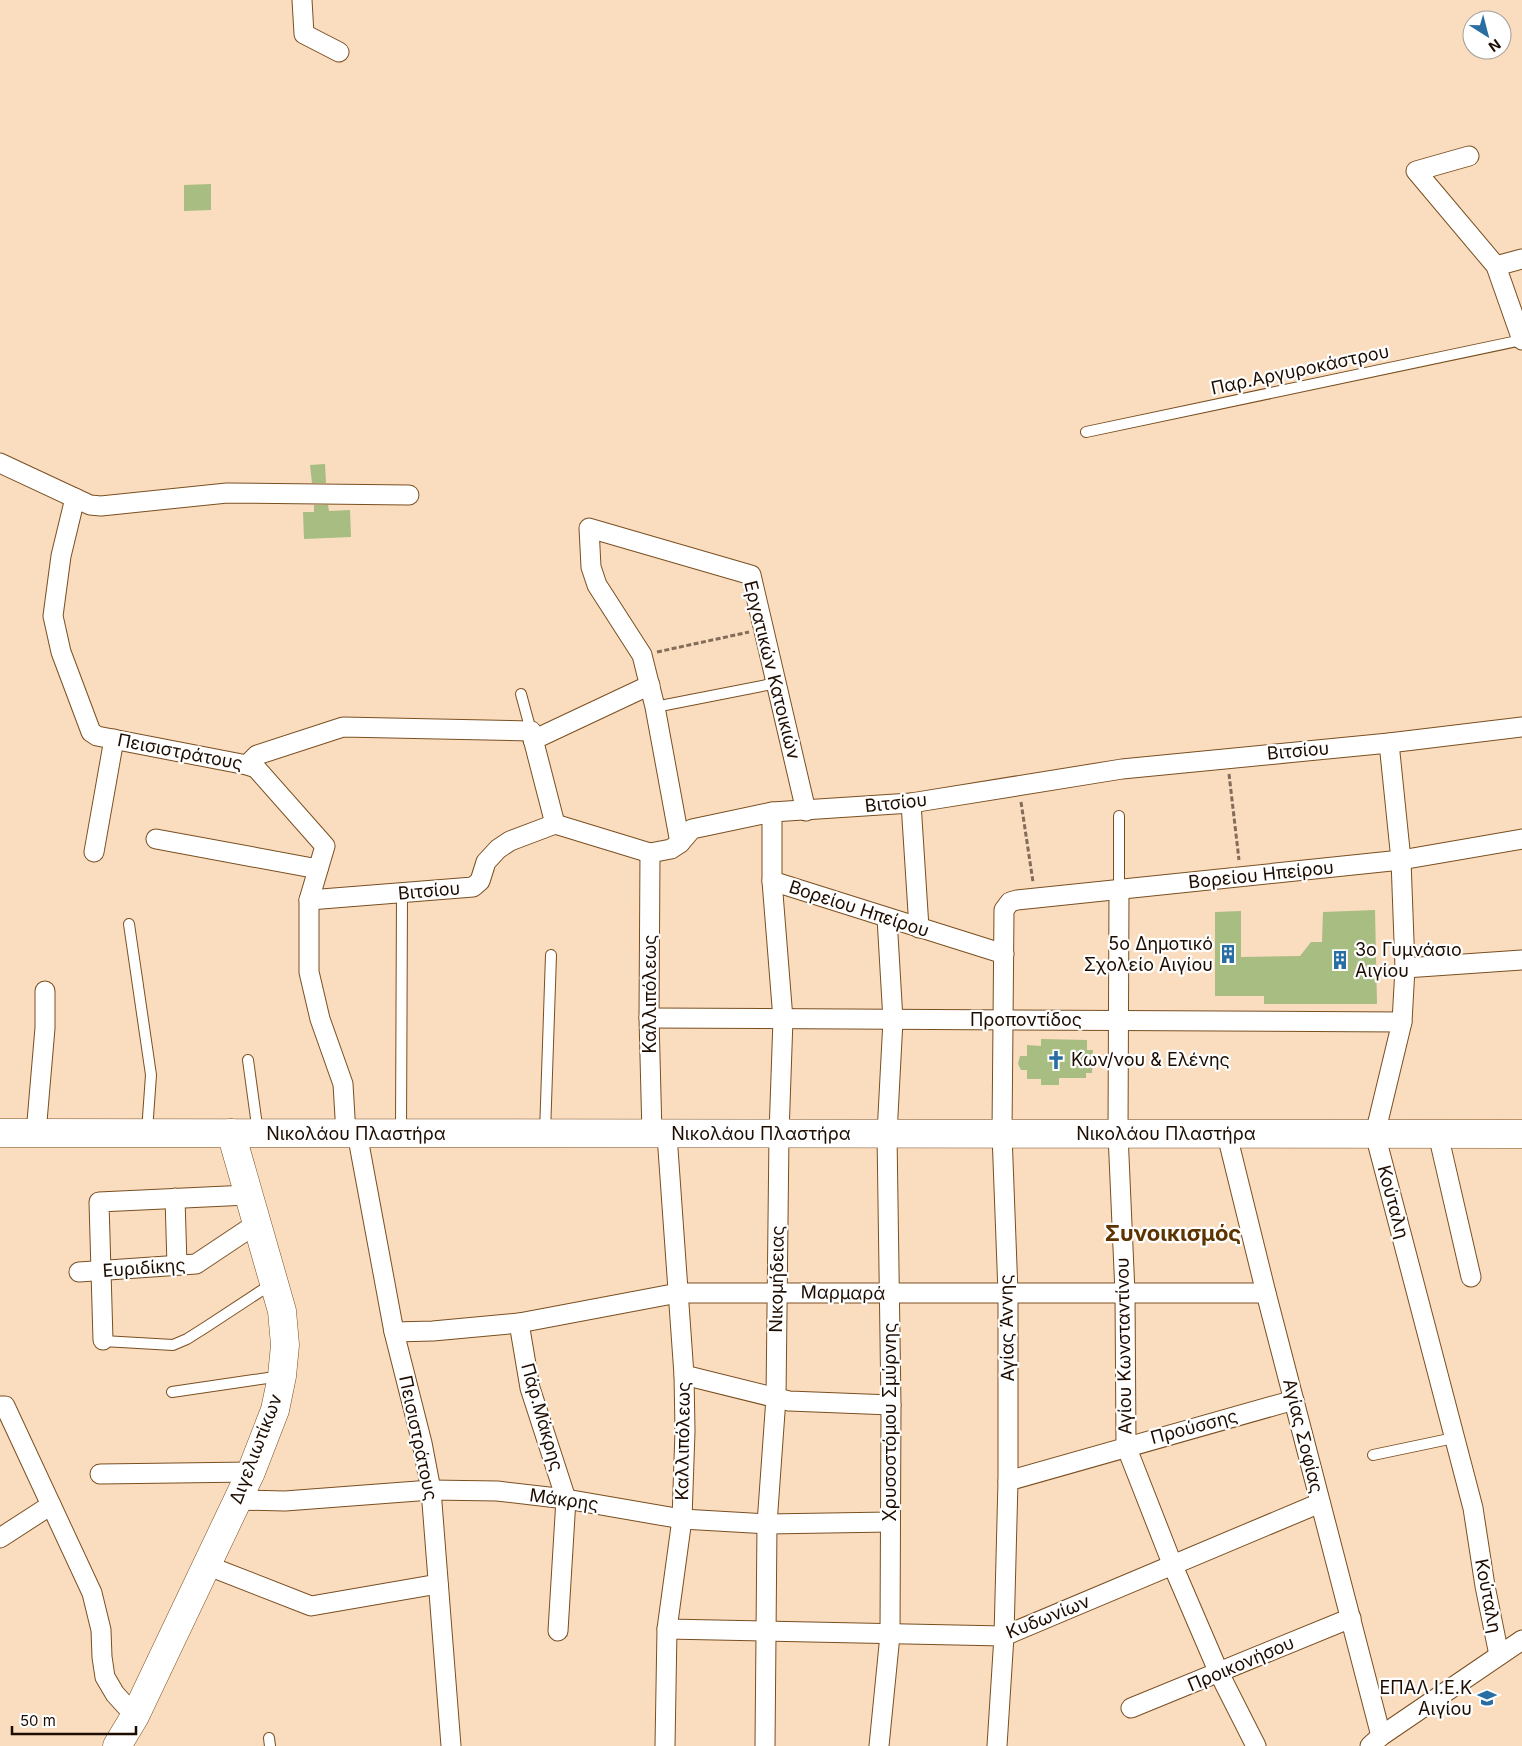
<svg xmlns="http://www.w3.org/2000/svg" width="1522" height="1746" viewBox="0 0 1522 1746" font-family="Inter,sans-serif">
<rect width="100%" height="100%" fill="#fadcbf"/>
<g fill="#a7bd81">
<polygon points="211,184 211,210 184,211 184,185"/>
<polygon points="325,464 326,483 312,483 310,465"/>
<polygon points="314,505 328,505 329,511 350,510 351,537 304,539 303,512 314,512"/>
<polygon points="1375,910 1377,1004 1264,1004 1264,996 1215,996 1215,912 1241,911 1241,957 1300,956 1311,942 1322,942 1323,912"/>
<polygon points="1041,1039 1087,1040 1087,1050 1093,1050 1092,1073 1086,1073 1086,1078 1059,1078 1059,1085 1041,1085 1041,1079 1027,1079 1027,1070 1021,1070 1018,1064 1020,1056 1027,1056 1027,1045 1041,1046"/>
</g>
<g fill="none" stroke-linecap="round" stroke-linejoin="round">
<g stroke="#7a4f20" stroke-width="12">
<g id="lane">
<polyline points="1086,432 1522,340"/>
<polyline points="521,694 531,731"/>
<polyline points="655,707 777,683"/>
<polyline points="1119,816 1119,890"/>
<polyline points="129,924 151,1075 147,1131"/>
<polyline points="248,1060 258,1133"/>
<polyline points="401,1133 402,894"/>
<polyline points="545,1133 551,955"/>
<polyline points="103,1340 103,1341 173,1345 187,1339 206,1327 273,1283"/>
<polyline points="172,1392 281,1376"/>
<polyline points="1373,1455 1454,1438"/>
<polyline points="269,1738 270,1746"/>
</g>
</g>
<g stroke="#7a4f20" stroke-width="21">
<g id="street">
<polyline points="302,0 304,34 339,52"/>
<polyline points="1469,156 1416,171 1496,266 1522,340"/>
<polyline points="1496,266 1522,259"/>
<polyline points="0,463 90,505 101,506 227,493 409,495"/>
<polyline points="75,498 61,556 53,616 61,652 91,732 97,736 247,765 256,768 325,846 309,900 309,972 320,1019 343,1084 346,1134"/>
<polyline points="533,740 650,685"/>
<polyline points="1389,743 1401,860 1405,968 1402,1022 1375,1134 1473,1508 1485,1586 1499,1655"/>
<polyline points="247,765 257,755 343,727 531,731 555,824"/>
<polyline points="911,803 919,928"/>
<polyline points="156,839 318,869"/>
<polyline points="680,843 655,707 642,655 597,585 591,567 589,528 751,575 806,811"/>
<polyline points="94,852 114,739"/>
<polyline points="650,853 649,1018 652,1134"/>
<polyline points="772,881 1004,954"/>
<polyline points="1119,890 1118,1134 1125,1293 1126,1446 1173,1566 1219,1673 1256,1746"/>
<polyline points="309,900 473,887 480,881 486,862 498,849 510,841 555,824 650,853 671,849 680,843 692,829 772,812 911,803 1122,769 1389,743 1522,727"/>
<polyline points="1405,968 1522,960"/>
<polyline points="649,1018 1402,1022"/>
<polyline points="36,1133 45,1028 45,991"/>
<polyline points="357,1133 394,1332 422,1443 431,1490 451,1746"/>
<polyline points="1438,1134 1471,1277"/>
<polyline points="1227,1135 1266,1293 1381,1736"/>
<polyline points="175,1198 177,1265"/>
<polyline points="79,1272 196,1264 256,1224"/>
<polyline points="519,1323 530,1388 566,1499 558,1631"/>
<polyline points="394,1332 433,1331 519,1323 678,1293 1266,1293"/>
<polyline points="103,1340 99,1202 248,1195"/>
<polyline points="684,1375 789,1401 891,1405"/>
<polyline points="0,1406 5,1406 92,1593 101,1630 102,1657 105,1677 115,1694 135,1716"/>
<polyline points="100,1474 251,1472"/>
<polyline points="1008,1481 1294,1400"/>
<polyline points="237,1500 285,1501 431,1490 497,1491 566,1499 682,1519 767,1524 890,1522"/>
<polyline points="0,1538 51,1505"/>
<polyline points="206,1565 311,1606 438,1584"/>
<polyline points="667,1629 1004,1636 1320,1503"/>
<polyline points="1131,1708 1351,1618"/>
<polyline points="665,1746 667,1629 682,1519 685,1431 684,1375 667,1135"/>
<polyline points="765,1746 767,1524 776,1398 779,1134 783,1019 772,881 772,812"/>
<polyline points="879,1746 890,1635 891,1405 887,1134 893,1020 887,918"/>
<polyline points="997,1746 1004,1636 1008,1481 1008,1293 1002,1134 1004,910 1010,902 1017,900 1401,860 1522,839"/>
<polyline points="1370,1746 1381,1736 1522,1640"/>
</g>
</g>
<g stroke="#7a4f20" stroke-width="29">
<g id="secondary">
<polyline points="0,1133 1522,1134"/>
<polyline points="117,1746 135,1716 251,1472 275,1410 282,1376 285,1345 282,1311 231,1133"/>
</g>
</g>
<g stroke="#836c58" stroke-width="3" stroke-dasharray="5 2.5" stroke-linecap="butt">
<polyline points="657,652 749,632"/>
<polyline points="1229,774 1239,860"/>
<polyline points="1021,802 1033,882"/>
</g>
<use href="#lane" stroke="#fff" stroke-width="10"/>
<use href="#street" stroke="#fff" stroke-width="19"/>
<use href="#secondary" stroke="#fff" stroke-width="28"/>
</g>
<defs>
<g id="building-bare" transform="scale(1.5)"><path d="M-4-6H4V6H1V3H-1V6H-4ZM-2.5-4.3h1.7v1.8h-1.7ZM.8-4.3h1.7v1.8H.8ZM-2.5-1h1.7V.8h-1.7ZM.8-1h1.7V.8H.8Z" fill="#286ea3" stroke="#fff" stroke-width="2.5" paint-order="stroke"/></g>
<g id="church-bare" transform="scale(1.5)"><path d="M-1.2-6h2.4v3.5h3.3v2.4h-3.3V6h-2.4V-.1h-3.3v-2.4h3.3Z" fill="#286ea3" stroke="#fff" stroke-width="2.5" paint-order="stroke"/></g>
<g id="school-bare" transform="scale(1.5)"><path d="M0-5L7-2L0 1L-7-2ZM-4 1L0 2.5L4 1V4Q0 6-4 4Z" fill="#286ea3" stroke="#fff" stroke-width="2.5" paint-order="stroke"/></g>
</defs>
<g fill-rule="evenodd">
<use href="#building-bare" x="1228" y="954"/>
<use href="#building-bare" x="1340" y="960"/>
<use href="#church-bare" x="1056" y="1060"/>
<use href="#school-bare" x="1487" y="1698"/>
</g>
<g text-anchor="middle" stroke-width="4.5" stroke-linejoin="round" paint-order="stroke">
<g font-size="18" fill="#1d0c00" stroke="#fff">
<text transform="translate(1300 370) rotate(-12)" y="6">Παρ.Αργυροκάστρου</text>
<text transform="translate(772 670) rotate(76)" y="6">Εργατικών Κατοικιών</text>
<text transform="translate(1298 751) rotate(-5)" y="6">Βιτσίου</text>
<text transform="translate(180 752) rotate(11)" y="6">Πεισιστράτους</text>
<text transform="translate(896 803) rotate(-6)" y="6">Βιτσίου</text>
<text transform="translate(1261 875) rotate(-6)" y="6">Βορείου Ηπείρου</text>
<text transform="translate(429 891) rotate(-5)" y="6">Βιτσίου</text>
<text transform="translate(859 909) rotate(18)" y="6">Βορείου Ηπείρου</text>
<text transform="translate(650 994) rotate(-90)" y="6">Καλλιπόλεως</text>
<text x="1026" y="1026">Προποντίδος</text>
<text x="356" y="1140">Νικολάου Πλαστήρα</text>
<text x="761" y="1140">Νικολάου Πλαστήρα</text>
<text x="1166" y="1140">Νικολάου Πλαστήρα</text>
<text transform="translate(1393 1202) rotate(75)" y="6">Κούταλη</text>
<text transform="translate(144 1268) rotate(-4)" y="6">Ευριδίκης</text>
<text transform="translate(777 1279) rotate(-89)" y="6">Νικομήδειας</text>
<text transform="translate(843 1293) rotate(1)" y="6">Μαρμαρά</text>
<text transform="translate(1007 1328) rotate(-91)" y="6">Αγίας Άννης</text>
<text transform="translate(1124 1346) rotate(-91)" y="6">Αγίου Κωνσταντίνου</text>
<text transform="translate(542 1417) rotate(74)" y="6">Πάρ.Μάκρης</text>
<text transform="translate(890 1422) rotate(-90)" y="6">Χρυσοστόμου Σμύρνης</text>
<text transform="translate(1194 1427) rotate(-15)" y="6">Προύσσης</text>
<text transform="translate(1303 1436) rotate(76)" y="6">Αγίας Σοφίας</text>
<text transform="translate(418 1438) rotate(78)" y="6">Πεισιστράτους</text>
<text transform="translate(683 1441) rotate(-89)" y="6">Καλλιπόλεως</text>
<text transform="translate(256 1449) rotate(-69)" y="6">Διγελιωτίκων</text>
<text transform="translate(564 1500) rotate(8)" y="6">Μάκρης</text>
<text transform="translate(1488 1596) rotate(79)" y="6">Κούταλη</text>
<text transform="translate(1048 1617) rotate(-22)" y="6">Κυδωνίων</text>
<text transform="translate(1241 1664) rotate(-23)" y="6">Προικονήσου</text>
</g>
<g font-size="18" fill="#1d0c00" stroke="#fff" text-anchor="end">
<text x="1213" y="950">5ο Δημοτικό<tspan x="1213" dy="21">Σχολείο Αιγίου</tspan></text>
<text x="1355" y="956" text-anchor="start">3ο Γυμνάσιο<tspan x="1355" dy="21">Αιγίου</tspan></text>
<text x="1071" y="1066" text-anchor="start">Κων/νου &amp; Ελένης</text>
<text x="1472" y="1694">ΕΠΑΛ Ι.Ε.Κ<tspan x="1472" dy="21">Αιγίου</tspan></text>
</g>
<g font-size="22" font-weight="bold" fill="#5d3400" stroke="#fff">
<text x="1173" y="1241">Συνοικισμός</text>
</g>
</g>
<g transform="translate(1487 35) rotate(144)"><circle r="24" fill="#ffffff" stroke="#a59e99"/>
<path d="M0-4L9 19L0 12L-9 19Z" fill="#286ea3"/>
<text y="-8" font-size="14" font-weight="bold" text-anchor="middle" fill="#1d0c00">N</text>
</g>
<path d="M12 1726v8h124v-8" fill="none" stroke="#1d0c00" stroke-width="2.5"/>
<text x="20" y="1726" font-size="15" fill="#1d0c00" stroke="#ffffff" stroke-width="4" paint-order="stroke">50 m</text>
</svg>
